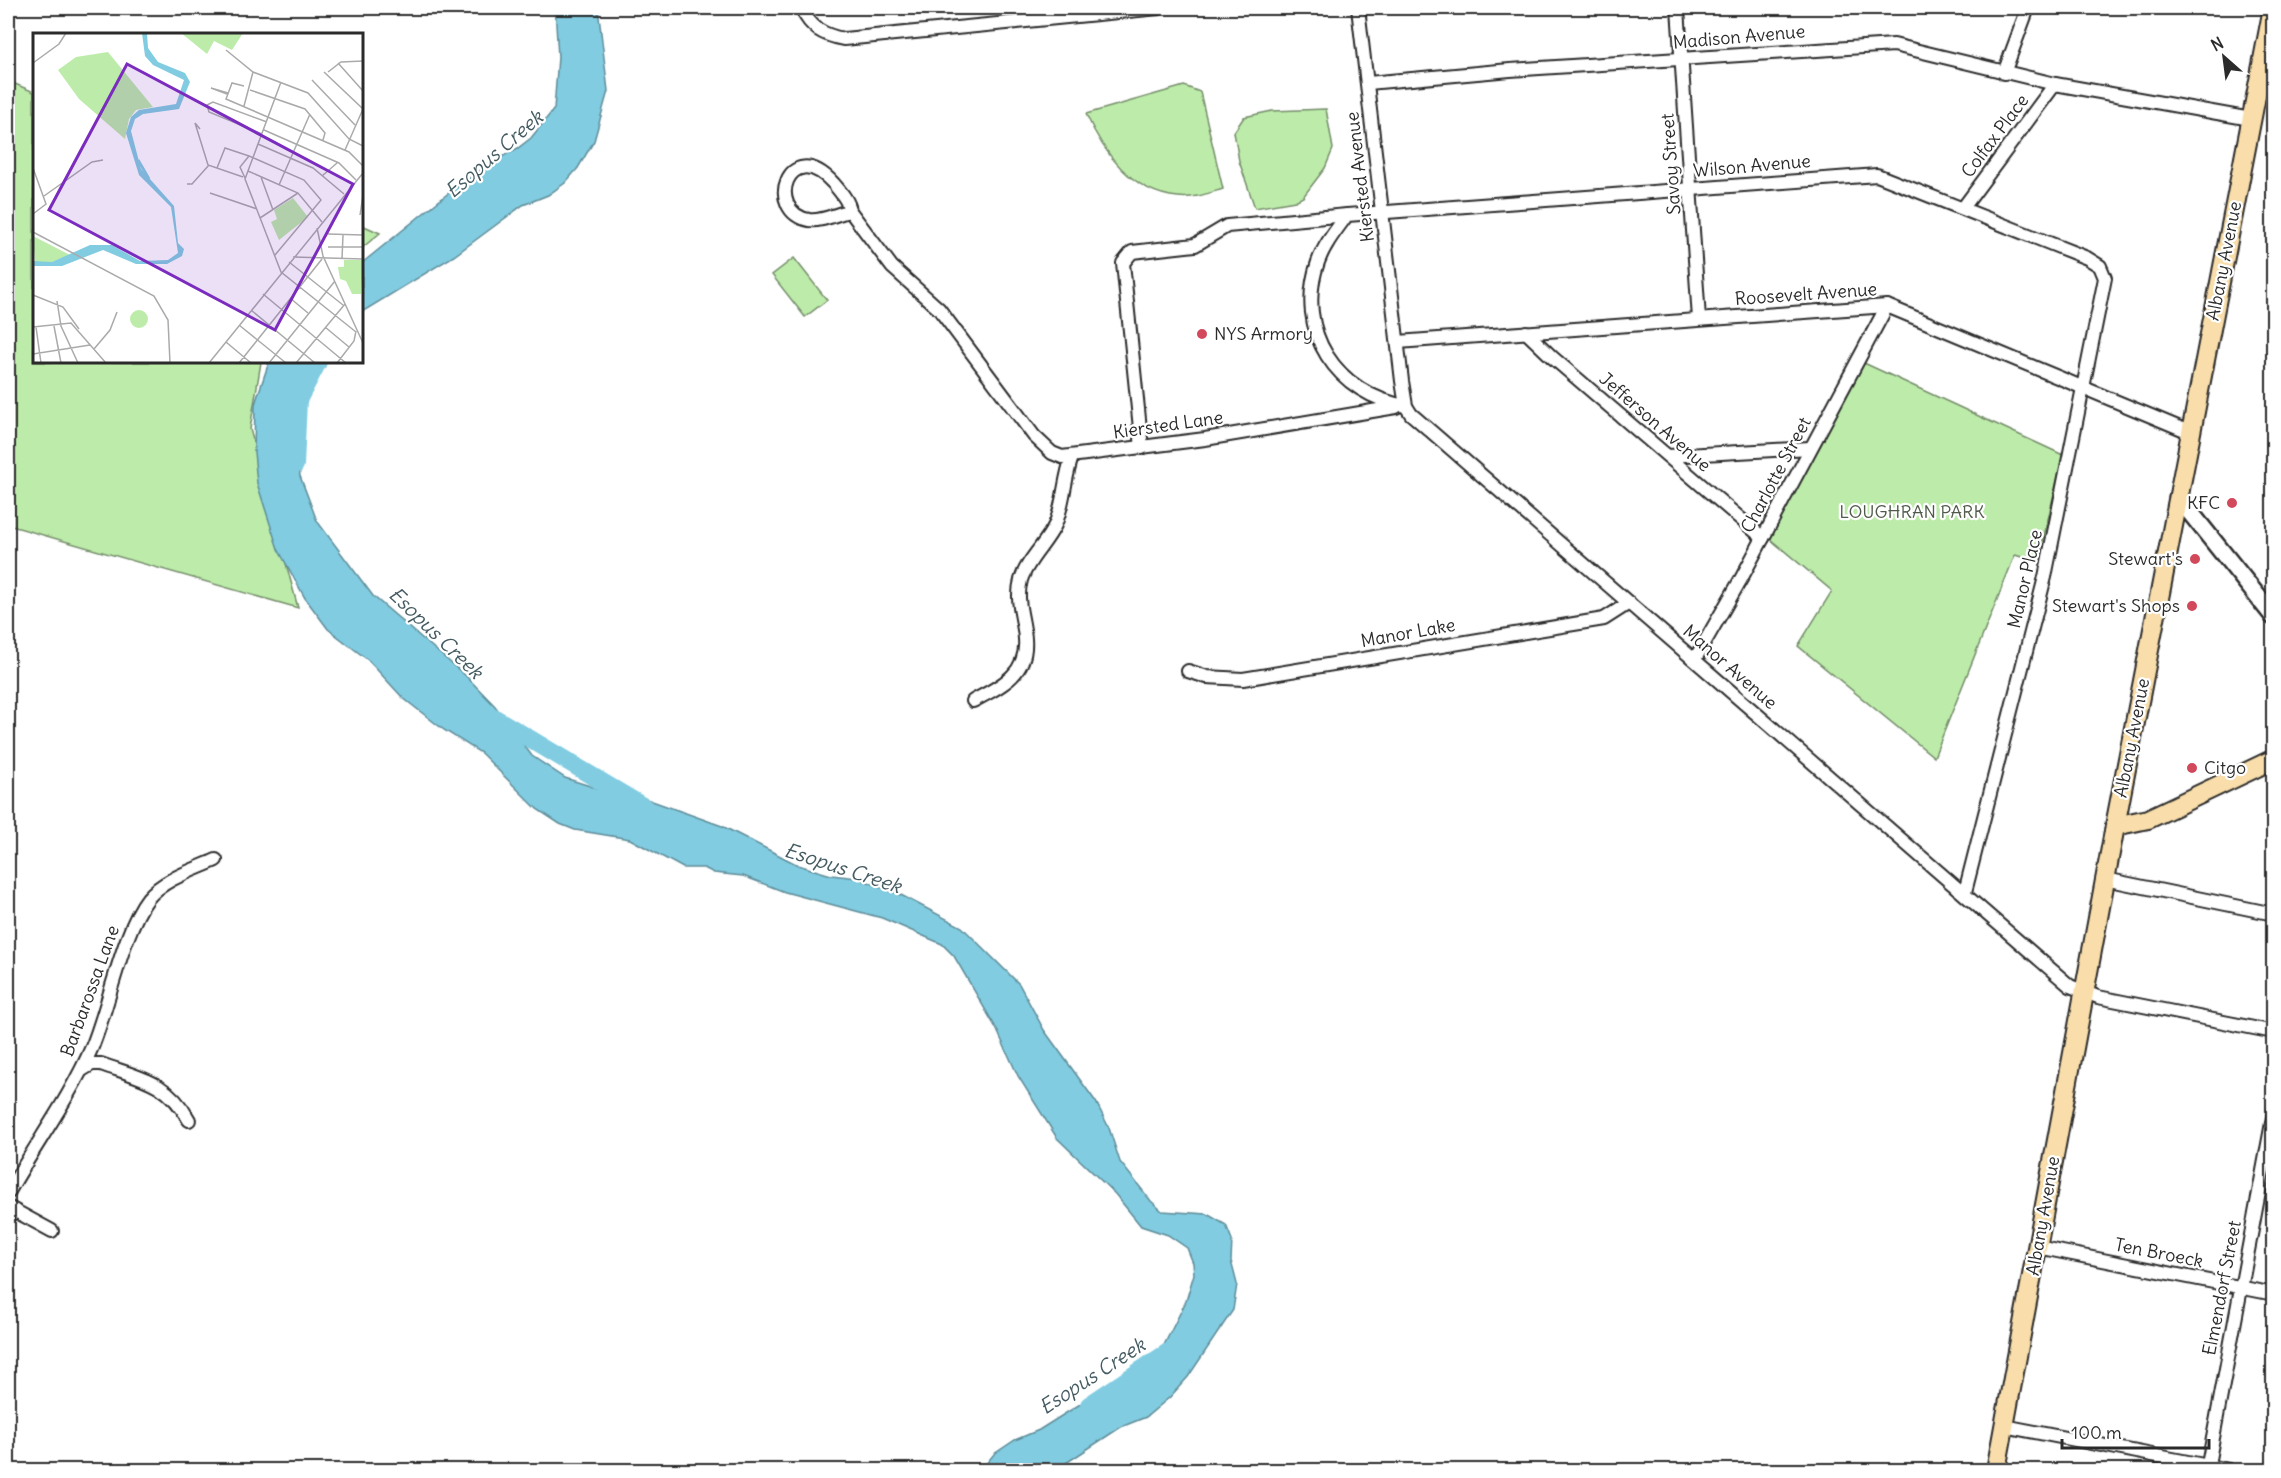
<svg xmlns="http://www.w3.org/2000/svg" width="2281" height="1478" viewBox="0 0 2281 1478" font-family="Delius,sans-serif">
<rect width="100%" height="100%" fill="#fff"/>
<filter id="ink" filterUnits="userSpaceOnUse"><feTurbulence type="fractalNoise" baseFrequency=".0167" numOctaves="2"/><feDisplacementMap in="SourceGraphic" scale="12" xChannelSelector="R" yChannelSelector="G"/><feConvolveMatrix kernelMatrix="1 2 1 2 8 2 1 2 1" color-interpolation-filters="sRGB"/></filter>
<g filter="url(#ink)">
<g fill="#bdecaa" stroke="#748c6a" stroke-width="1.5">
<polygon points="8,81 34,92 34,362 261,362 250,429 298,608 8,525"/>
<path d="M1184,86l16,6 23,97c-14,4 -29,10 -45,8 -46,-4 -75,-45 -92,-83z"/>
<polygon points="1326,109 1333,149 1325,168 1303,197 1295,201 1255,208 1239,161 1234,132 1244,117 1272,111"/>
<polygon points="362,225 380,233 362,248"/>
<polygon points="794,258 827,300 805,317 772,275"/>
<polygon points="1864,363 2063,455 2038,562 2015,555 1934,757 1798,646 1832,591 1770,539"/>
</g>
<g fill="#81cce1" stroke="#5f8c98" stroke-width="1.5">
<polygon points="555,8 598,8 608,91 594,141 578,168 565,183 548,195 523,205 454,256 362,312 362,263 446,195 492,162 518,148 531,138 554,109 558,57"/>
<polygon points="269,362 321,362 297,401 295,426 300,476 317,521 373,596 466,676 495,706 532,756 565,778 615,794 641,797 722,826 798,865 831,875 858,878 899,894 962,927 1019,984 1044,1030 1096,1102 1109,1128 1120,1162 1151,1201 1162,1211 1207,1214 1226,1225 1232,1240 1231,1261 1237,1284 1233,1310 1188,1377 1170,1397 1146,1417 1121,1427 1063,1465 1042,1470 981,1470 994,1454 1015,1440 1039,1430 1093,1396 1121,1388 1144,1372 1160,1353 1186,1301 1194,1274 1193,1263 1187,1248 1168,1235 1141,1226 1115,1194 1057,1138 1018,1076 996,1028 954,956 942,944 882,918 785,892 743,876 714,873 704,868 683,868 630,839 575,830 560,824 537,809 481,753 444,730 403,698 368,660 328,629 305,598 278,549 257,483 254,452 255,404"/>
</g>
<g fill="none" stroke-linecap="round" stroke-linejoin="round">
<g stroke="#81cce1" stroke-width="18">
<polyline points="295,465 298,400 318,362"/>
<polyline points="490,715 644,807"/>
<polyline points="1089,1405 1168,1352"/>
</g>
<g stroke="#2b2b2b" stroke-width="16">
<g id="street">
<path d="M801,8c10,20 21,27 43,31l315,-31"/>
<polyline points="1358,8 1402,381 1406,406 1411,414 2070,986 2098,997 2274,1032"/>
<polyline points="1678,8 1699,319"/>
<polyline points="2004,73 2028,8"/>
<polyline points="1368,83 1510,70 1894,45 2055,84 2251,119"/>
<polyline points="1963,208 2055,84"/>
<path d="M850,211c-1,-10 -10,-20 -17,-28 -45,-48 -69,29 -24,37 13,2 28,-7 41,-9l42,56 47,42 95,127 18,17 10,4 143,-18 191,-32"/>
<polyline points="1526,332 1552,357 1763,538"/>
<polyline points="1398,342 1887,306 2192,433"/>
<path d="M1406,406c-69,-11 -112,-75 -88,-144 6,-17 18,-32 29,-47l530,-40 210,83 13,8 5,12 -60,299 -80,315"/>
<polyline points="1142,448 1123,263 1132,252 1195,245 1227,226 1347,215"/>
<polyline points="1668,456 1810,448"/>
<polyline points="1695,659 1741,579 1887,306"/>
<polyline points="1188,671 1207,677 1243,679 1604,619 1629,603"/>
<path d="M973,701c26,-14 55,-26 52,-62 -1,-20 -10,-38 -4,-59 6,-20 25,-36 34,-55 9,-21 9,-46 17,-68"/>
<polyline points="2105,879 2274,914"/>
<path d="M82,1070l10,-6h9c39,14 67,17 88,56"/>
<path d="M8,1193c27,-48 62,-95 84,-146 17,-41 31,-117 56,-149 16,-19 46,-28 68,-38"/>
<polyline points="8,1207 52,1231"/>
<polyline points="2037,1247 2274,1294"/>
<polyline points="2004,1426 2229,1470"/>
<polyline points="2207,1470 2274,1112"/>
</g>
</g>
<g stroke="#2b2b2b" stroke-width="21">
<polyline id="secondary" points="2178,497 2274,617"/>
</g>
<g stroke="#2b2b2b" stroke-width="22">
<g id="primary">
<polyline points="2115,826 2148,819 2274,759"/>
<polyline points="1996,1470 2115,826 2273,8"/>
</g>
</g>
<use href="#street" stroke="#fff" stroke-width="12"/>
<use href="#secondary" stroke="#fff" stroke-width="16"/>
<use href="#primary" stroke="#f9deab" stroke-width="18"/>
</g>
</g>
<g fill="#d1495b" stroke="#fff" stroke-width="2">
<circle cx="1202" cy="334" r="6"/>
<circle cx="2232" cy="503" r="6"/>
<circle cx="2195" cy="559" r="6"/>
<circle cx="2192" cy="606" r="6"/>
<circle cx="2192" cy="768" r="6"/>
</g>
<g text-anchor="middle" stroke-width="4.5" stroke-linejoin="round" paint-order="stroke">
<g font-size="18" fill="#2b2b2b" stroke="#fff">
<text transform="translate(1739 37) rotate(-5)" y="6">Madison Avenue</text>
<text transform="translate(1995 136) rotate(-53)" y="6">Colfax Place</text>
<text transform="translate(1671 164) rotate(-94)" y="6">Savoy Street</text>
<text transform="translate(1752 166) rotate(-5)" y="6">Wilson Avenue</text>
<text transform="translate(1360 177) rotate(-97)" y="6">Kiersted Avenue</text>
<text transform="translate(2224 261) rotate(-79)" y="6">Albany Avenue</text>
<text transform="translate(1806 294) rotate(-4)" y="6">Roosevelt Avenue</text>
<text transform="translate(1655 422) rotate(41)" y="6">Jefferson Avenue</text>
<text transform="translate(1168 425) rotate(-8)" y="6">Kiersted Lane</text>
<text transform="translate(1776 475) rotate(-62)" y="6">Charlotte Street</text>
<text transform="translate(2025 579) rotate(-77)" y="6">Manor Place</text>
<text transform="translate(1408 633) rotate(-10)" y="6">Manor Lake</text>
<text transform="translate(1730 667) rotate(41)" y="6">Manor Avenue</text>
<text transform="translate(2132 738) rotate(-79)" y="6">Albany Avenue</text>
<text transform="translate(90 991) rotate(-70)" y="6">Barbarossa Lane</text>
<text transform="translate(2043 1216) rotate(-80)" y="6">Albany Avenue</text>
<text transform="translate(2159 1253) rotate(11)" y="6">Ten Broeck</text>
<text transform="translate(2222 1288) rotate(-79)" y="6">Elmendorf Street</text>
</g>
<g font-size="18" fill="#2b2b2b" stroke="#fff" text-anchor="end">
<text x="1214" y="340" text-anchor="start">NYS Armory</text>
<text x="2220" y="509">KFC</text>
<text x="2183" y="565">Stewart's</text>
<text x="2180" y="612">Stewart's Shops</text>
<text x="2204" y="774" text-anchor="start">Citgo</text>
</g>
<g font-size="18" fill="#505b4b" stroke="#fff">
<text x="1912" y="518">LOUGHRAN PARK</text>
</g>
<g font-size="20" font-style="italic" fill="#455b62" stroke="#fff">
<text transform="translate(494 154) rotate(-41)" y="7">Esopus Creek</text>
<text transform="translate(436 633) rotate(44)" y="7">Esopus Creek</text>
<text transform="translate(843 868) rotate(18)" y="7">Esopus Creek</text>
<text transform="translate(1092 1376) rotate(-33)" y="7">Esopus Creek</text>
</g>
</g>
<g transform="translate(33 33)">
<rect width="330" height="330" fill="#fff"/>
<path d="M148,0h62l-11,17 -18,-9 -7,13zM75,19l45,55 -17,3 -7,9 -4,20 -46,-40 -21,-29 18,-13zM260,165l15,19 -29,23 -8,-18 6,-3 -3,-9zM0,203l37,19 -20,8 -15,-1zM311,227h19l-2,34h-9l-6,-13 -6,-2 -2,-12h6zM97 286a9 9 0 1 1 18 0a9 9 0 1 1-18 0Z" fill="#bdecaa"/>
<path d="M109,0h5l1,15 10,14 27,11 5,9 -11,27 -36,5 -8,5 -4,12 10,38 33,37 4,37 6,6 -2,7 -15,8h-31l-33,-14 -41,16h-29v-5l19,1 38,-17h22l28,16 28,-1 10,-7 -7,-46 -32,-32 -13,-42 5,-16 8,-7 37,-6 8,-24 -31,-15 -8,-9z" fill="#81cce1"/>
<path fill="none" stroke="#81cce1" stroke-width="3" d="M105,127l11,19"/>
<path fill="none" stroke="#aaa" stroke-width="1.5" d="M193,17l27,22 55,21 41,46 14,7M0,30l26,-19 7,-11M305,30l25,28M291,39l39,37 -18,41M295,39l13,-10 22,-1M279,47l43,45M248,49l-36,97 36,93 75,60M211,53l-12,-3 -6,16 123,53 14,14M217,57l55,19 20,24 -2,7M194,61l-16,-6 17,5M211,73l9,-34M167,96l-5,-6 13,42 35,12M231,97l75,33 17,17M229,101l-53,-22 -2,-7 6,-3 54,20M225,111l55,24 31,26M0,135l13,36 -13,10M184,135l8,-20 24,8M215,138l50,22 24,29M289,143l15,-13M228,144l12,33M212,145l-5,-11 9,-11 55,24 17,20 -46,55M154,151h5l17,-19M246,152l31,-71M177,160l47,16M11,163l48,-34 11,-2M327,182l3,-20M227,185l38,-25M284,195l6,28 40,87M0,199l121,64 14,24 2,43M295,201l35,1M295,214h35M260,224l70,2M309,226l1,-24M256,229l54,43M230,261l83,69M0,262l30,12 16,22M257,265l18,15M24,268l4,25 17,37M218,277l64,53M206,292l47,38M21,293l7,37M0,294l38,-4 35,40M3,294l5,36M292,294l24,20M193,309l25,21M61,316l16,-19 7,-18M0,321l57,-9M176,330l154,-190M206,330l83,-104M236,330l66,-82M263,330l49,-59M304,330l17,-22 2,-10"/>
<path fill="#7b2cbf" fill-opacity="0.15" stroke="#7b2cbf" stroke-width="3" d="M94,31l226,120 -78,146 -226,-120z"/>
<rect width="330" height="330" fill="none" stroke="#2b2b2b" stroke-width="3"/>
</g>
<rect width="2281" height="1478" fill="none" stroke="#fff" stroke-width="30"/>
<rect x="15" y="15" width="2251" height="1448" fill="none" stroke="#2b2b2b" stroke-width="2" filter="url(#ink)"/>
<g transform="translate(2224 57) rotate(332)" stroke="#ffffff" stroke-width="4.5" paint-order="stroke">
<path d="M0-4.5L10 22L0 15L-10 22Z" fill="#2b2b2b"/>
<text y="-9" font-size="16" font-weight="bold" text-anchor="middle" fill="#2b2b2b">N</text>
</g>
<path d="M2062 1439v9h147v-9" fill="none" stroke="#2b2b2b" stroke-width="3"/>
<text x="2071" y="1439" font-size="18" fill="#2b2b2b" stroke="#ffffff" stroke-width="4.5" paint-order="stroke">100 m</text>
</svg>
